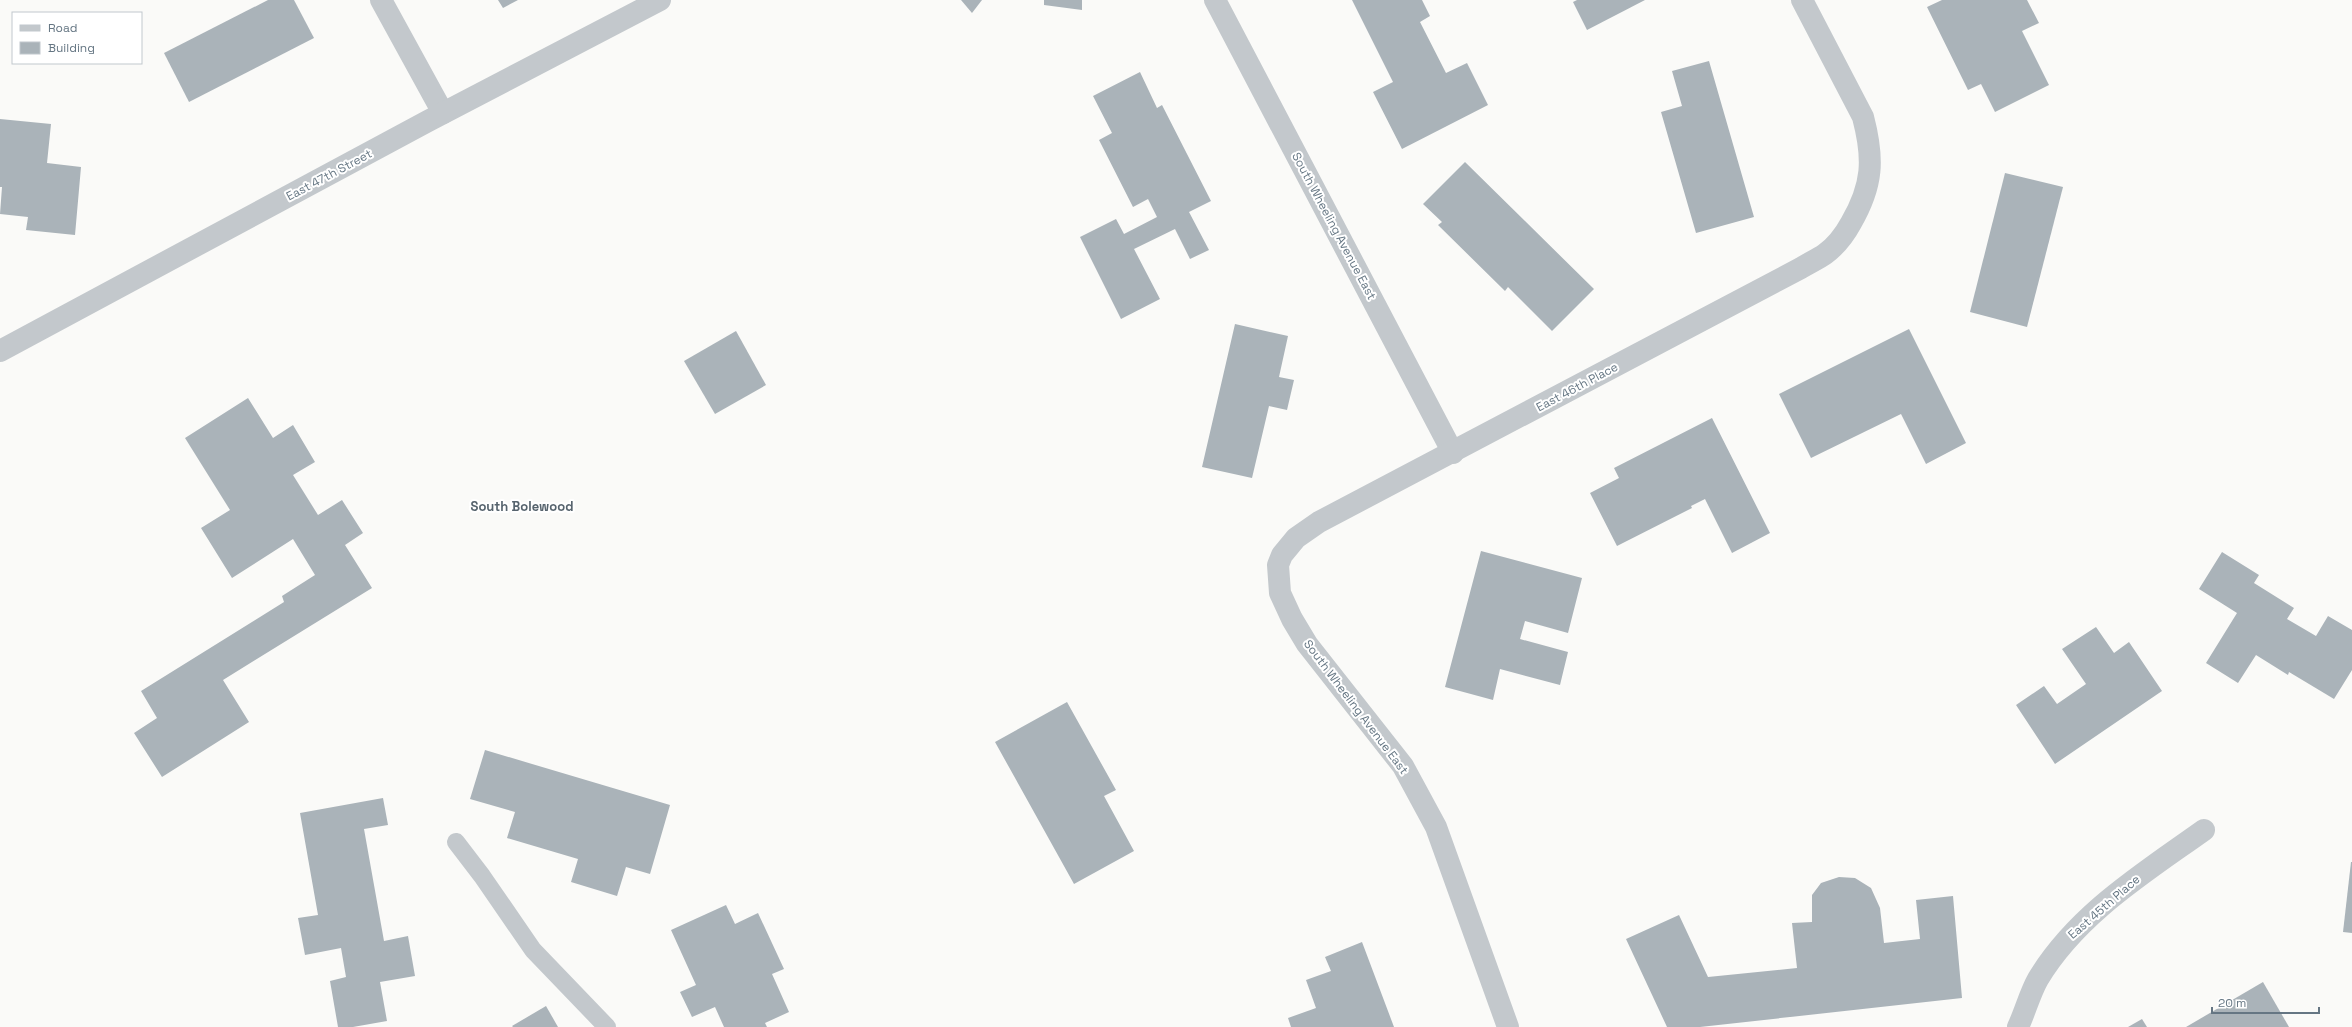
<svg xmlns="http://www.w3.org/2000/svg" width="2352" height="1027" viewBox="0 0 2352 1027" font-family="'Space Grotesk',sans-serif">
<rect width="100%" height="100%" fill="#fafaf8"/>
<g fill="#aab3b9">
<polygon points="268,0 294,0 314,38 189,102 164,53"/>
<polygon points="498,0 518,0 503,8"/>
<polygon points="961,0 982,0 972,13"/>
<polygon points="1044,0 1082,0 1082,10 1044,5"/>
<polygon points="1352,0 1422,0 1430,16 1420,22 1446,73 1467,63 1488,105 1402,149 1373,92 1393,82"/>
<polygon points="1577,0 1645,0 1587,30 1573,2"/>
<polygon points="1942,0 2027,0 2039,23 2022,31 2049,85 1995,112 1981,84 1968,90 1927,7"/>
<polygon points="1709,61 1754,217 1696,233 1661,112 1682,106 1672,71"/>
<polygon points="1140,72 1157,108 1162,105 1211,201 1189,212 1209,250 1190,259 1175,229 1134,249 1160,299 1121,319 1080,237 1116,219 1124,234 1157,217 1148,199 1133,207 1099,140 1112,133 1093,96"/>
<polygon points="0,119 51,124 47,163 81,167 75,235 26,230 28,217 0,214 2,187 0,187"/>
<polygon points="1465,162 1594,289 1552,331 1508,287 1505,291 1438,225 1442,222 1423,204"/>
<polygon points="2005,173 2063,187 2027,327 1970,312"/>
<polygon points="1235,324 1288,336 1279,377 1294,380 1287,410 1269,406 1252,478 1202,467"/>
<polygon points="1909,329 1966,443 1926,464 1901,414 1811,458 1779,394"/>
<polygon points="736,331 766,385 715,414 684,361"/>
<polygon points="248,398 273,438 293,425 315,462 293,475 318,515 342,500 363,533 345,545 372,588 223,680 249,722 162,777 134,733 157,718 141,691 284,602 282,596 315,575 293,539 232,578 201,528 230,510 185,438"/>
<polygon points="1712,418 1770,533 1732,553 1705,499 1691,506 1692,508 1617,546 1590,493 1619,478 1614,468"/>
<polygon points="1481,551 1582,578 1568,633 1525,621 1520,639 1568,652 1560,685 1500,669 1493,700 1445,687"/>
<polygon points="2222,552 2259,575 2254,583 2294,608 2287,619 2316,636 2328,616 2352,630 2352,670 2334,699 2289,672 2288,675 2256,655 2238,683 2206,663 2237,613 2199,589"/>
<polygon points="2096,627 2114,653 2129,642 2162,691 2055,764 2016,705 2044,686 2057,704 2086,684 2062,649"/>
<polygon points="1067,702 1116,790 1104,796 1134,851 1074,884 995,742"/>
<polygon points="485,750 670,805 650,874 626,867 617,896 571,882 578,859 507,838 515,812 470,799"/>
<polygon points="383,798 388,825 364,829 384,941 408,936 415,976 380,982 387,1021 353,1027 338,1027 330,981 346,977 341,948 305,955 298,918 318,915 300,813"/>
<polygon points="2351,862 2352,862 2352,933 2343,932"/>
<polygon points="1839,877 1855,878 1871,888 1880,908 1884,943 1920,939 1916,900 1953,896 1962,998 1700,1027 1667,1027 1626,939 1679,915 1708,977 1797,968 1792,923 1812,922 1812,895 1821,883"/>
<polygon points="726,905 735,924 758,913 784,969 772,974 789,1012 765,1023 767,1027 724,1027 715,1007 692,1017 680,992 696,985 671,930"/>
<polygon points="1362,942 1394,1027 1291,1027 1288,1018 1316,1008 1306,980 1331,971 1325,957"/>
<polygon points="2263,982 2289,1027 2186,1027"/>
<polygon points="546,1006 558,1027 513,1027 512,1026"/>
<polygon points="2142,1019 2147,1027 2128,1027"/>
</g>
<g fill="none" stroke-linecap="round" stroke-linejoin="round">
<polyline stroke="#c3c8cc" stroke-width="18" points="456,842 482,876 533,950 607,1027"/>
<g stroke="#c3c8cc" stroke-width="22">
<polyline points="381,0 443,113"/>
<polyline points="1215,0 1453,453"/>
<polyline points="0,351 428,121 660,0"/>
<path d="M1508,1027l-72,-200 -33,-61 -96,-122 -15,-25 -12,-26 -2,-28 4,-10 14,-17 23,-16 482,-254c8,-5 17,-9 24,-14 11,-8 20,-20 26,-31 22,-38 23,-64 12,-106l-61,-117"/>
<path d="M2018,1027c7,-15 12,-34 20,-48 39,-65 106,-106 166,-149"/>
</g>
</g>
<g text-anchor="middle" stroke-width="4" stroke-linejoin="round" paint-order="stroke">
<g font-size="12" fill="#657683" stroke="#fff">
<text transform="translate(329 175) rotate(-28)" y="4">East 47th Street</text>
<text transform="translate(1334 226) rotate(62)" y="4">South Wheeling Avenue East</text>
<text transform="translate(1577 387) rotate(-28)" y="4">East 46th Place</text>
<text transform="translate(1356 707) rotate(53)" y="4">South Wheeling Avenue East</text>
<text transform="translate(2104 907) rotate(-41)" y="4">East 45th Place</text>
</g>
<g font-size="13" font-weight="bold" fill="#57646e" stroke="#fff">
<text x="522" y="511">South Bolewood</text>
</g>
</g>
<rect x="12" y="12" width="130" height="52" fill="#ffffff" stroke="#c1c8cd"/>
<rect x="20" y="25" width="20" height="6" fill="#c3c8cc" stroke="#c1c8cd"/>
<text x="48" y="32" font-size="12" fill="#657683">Road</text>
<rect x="20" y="42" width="20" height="12" fill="#aab3b9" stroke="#c1c8cd"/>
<text x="48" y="52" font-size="12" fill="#657683">Building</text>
<path d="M2212 1007v6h107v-6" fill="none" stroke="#657683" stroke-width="2"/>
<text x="2218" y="1007" font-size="12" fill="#657683" stroke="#ffffff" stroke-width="3" paint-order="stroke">20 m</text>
</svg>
